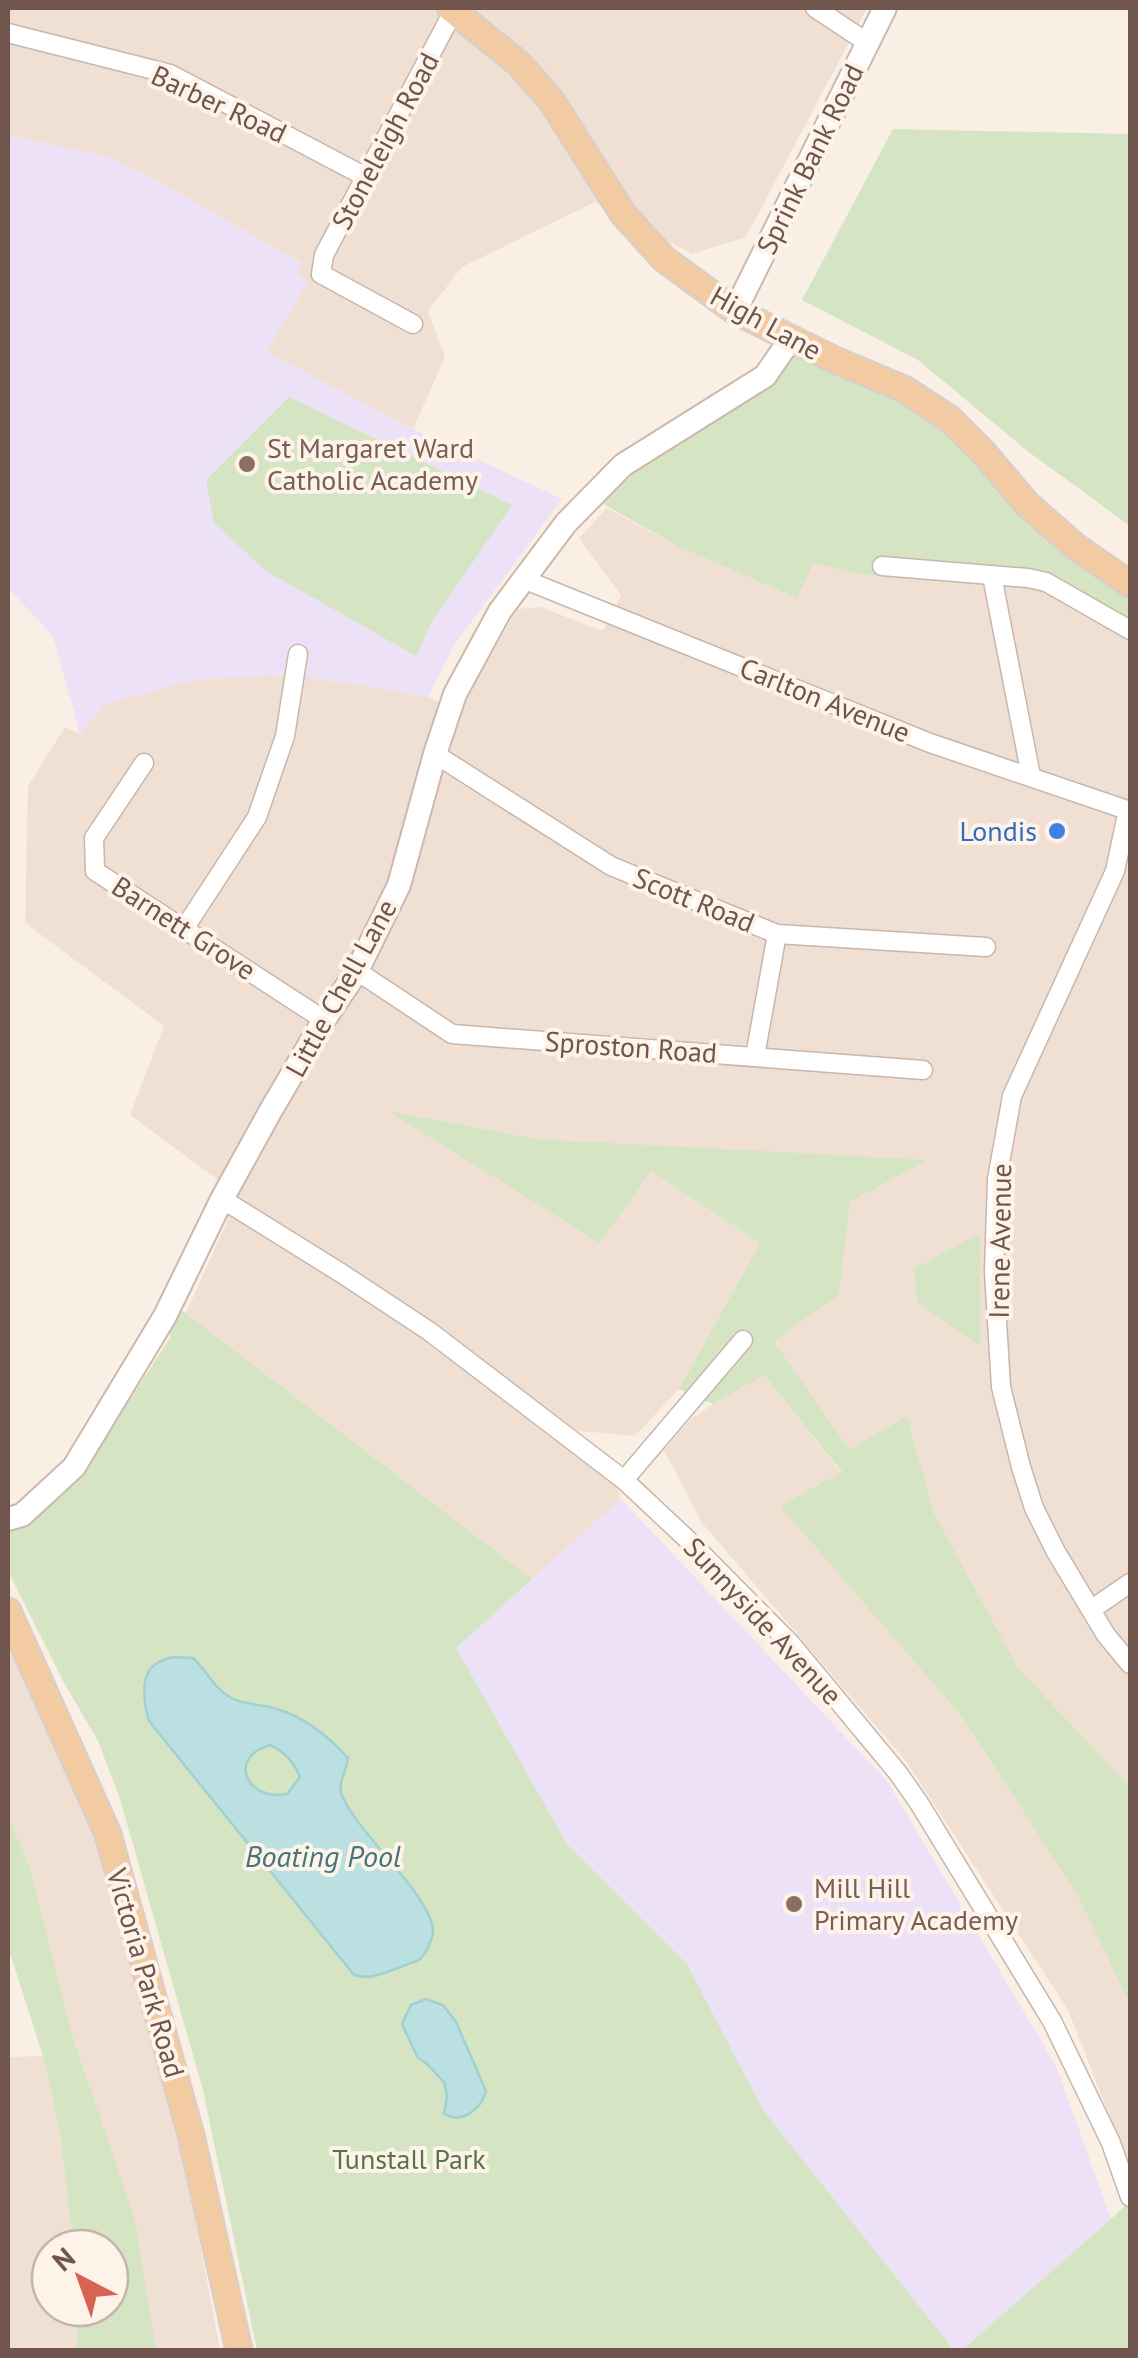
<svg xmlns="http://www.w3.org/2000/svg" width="1138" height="2358" viewBox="0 0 1138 2358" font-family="'PT Sans',sans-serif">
<rect width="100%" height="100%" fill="#faefe4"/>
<g fill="#f0e0d3">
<polygon points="8,8 867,8 746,237 692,254 595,202 462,267 428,311 445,357 413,429 266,352 308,281 298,273 301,263 145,174 107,157 8,135"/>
<polygon points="607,508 679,547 797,598 814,561 854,574 1043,591 1130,639 1130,1787 1018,1669 934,1513 907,1416 849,1449 774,1341 839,1295 850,1202 924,1161 538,1139 392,1112 600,1242 651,1171 760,1243 679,1389 635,1436 559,1429 611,1470 621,1499 532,1579 186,1313 239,1195 130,1115 164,1026 25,923 28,786 65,727 80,734 103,705 192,680 286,675 354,684 428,697 459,712 517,609 540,607 603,631 621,595 579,538"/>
<polygon points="763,1374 842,1473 781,1506 963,1718 1077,1895 1130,2004 1130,2168 1068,2010 906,1761 702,1523 664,1450 691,1419 713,1404"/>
<polygon points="8,1611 108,1834 191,2135 194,2213 220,2350 156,2350 136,2223 73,2037 30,1867 8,1815"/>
<polygon points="43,2056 60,2133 73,2248 50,2248 50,2308 76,2308 77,2350 8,2350 8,2057"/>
</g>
<g fill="#ece1f6">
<polygon points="8,135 107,157 145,174 302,264 298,273 308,280 267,352 413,429 562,499 455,644 428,697 354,684 286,675 192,680 103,705 80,734 53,636 8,588"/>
<polygon points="621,1499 887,1781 1056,2066 1111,2219 962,2350 954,2350 763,2110 687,1964 567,1844 455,1647"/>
</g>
<g fill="#d5e5c4">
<polygon points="893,129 1130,134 1130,526 1026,450 918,360 802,300"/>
<polygon points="790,340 904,389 1130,583 1130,639 1043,591 854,574 814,562 797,598 679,547 591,497 704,412"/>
<polygon points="289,397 512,505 431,623 416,656 266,571 214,523 206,480"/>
<polygon points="388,1111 538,1139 927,1160 850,1202 839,1295 774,1341 849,1449 907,1416 934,1513 1018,1668 1130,1787 1130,2004 1077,1895 963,1718 780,1506 842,1472 764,1375 713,1404 679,1389 760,1243 651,1171 600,1243"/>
<polygon points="980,1233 980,1346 917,1302 914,1269"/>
<polygon points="170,1305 186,1313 532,1579 456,1648 567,1844 687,1964 763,2110 954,2350 257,2350 203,2090 120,1799 98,1741 63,1681 8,1571 8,1529 84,1471 171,1336 160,1325"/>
<polygon points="8,1815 30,1867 73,2037 136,2223 156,2350 77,2350 76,2308 110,2308 110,2248 73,2248 60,2133 43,2056 8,1947"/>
<polygon points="1130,2201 1130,2350 962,2350 1111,2219"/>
</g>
<g fill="#bae0e1" stroke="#a2d0d1" stroke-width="2.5" fill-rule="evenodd">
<path d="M172,1657l21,1c13,12 22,31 38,40 14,7 31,6 46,11 27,8 52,28 71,49 -1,13 -11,25 -6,37 14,37 90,101 91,136 0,7 -7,23 -13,28 -4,3 -10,4 -14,6 -18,6 -34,16 -52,10l-205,-254c-5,-16 -10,-47 7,-57 5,-4 11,-5 16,-7zM270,1745c15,7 23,16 30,32l-13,17c-38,8 -62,-35 -17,-49z"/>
<path d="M426,1999l17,6 13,17 30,69c-5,19 -24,33 -42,23l3,-18 -3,-14 -18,-19 -8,-5 -16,-34 9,-19z"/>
</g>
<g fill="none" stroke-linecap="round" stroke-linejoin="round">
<g stroke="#c9b6ab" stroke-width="21">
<g id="street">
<polyline points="815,8 868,43"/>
<polyline points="8,33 170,74 366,177"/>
<polyline points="413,324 321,274 324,255 454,10"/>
<polyline points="882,566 1028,578 1046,582 1130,630"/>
<polyline points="992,576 1031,776"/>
<polyline points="523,579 930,743 1130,811"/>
<polyline points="435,754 611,866 777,934 986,947"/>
<polyline points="144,763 94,838 95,871 324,1020"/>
<polyline points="1128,810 1115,871 1012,1096 997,1179 994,1272 1001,1387 1021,1467 1034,1508 1056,1552 1106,1635 1130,1664"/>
<polyline points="184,929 257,817 285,736 298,654"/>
<polyline points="357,971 452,1034 923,1070"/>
<polyline points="755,1056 777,934"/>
<polyline points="222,1199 341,1273 429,1331 624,1480 688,1540 791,1644 898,1773 919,1803 1052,2021 1111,2143 1130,2197"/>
<polyline points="624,1480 743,1340"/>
<polyline points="1092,1609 1130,1583"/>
</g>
</g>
<g stroke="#ceb7ac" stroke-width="26">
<g id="secondary">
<polyline points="735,311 885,8"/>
<polyline points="8,1519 22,1515 74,1467 165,1316 222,1199 271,1110 324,1020 357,971 399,885 435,754 455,694 500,611 566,523 623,465 765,376 790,340"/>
</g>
</g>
<g stroke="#d7cfcd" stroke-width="29">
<g id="primary">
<polyline points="450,8 518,63 551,100 623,214 664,259 735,311 835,360 904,389 950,419 982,451 1027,504 1076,547 1130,584"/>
<polyline points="8,1611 108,1834 191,2135 239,2350"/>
</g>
</g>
<use href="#street" stroke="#fff" stroke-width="18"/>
<use href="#secondary" stroke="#fff" stroke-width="22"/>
<use href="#primary" stroke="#f2cba2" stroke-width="25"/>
</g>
<g fill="#8d6e63" stroke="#fdf3e9" stroke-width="4">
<circle cx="247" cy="464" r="10"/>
<circle cx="794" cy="1904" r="10"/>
</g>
<circle fill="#3f7fe0" stroke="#fdf3e9" stroke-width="4" cx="1057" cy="831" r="10"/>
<g text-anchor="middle" stroke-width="8" stroke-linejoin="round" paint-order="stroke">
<g font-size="28" fill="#6f554c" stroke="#fdf3e9">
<text transform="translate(219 104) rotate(25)" y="10">Barber Road</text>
<text transform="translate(385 141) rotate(-62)" y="10">Stoneleigh Road</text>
<text transform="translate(810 159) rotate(-64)" y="10">Sprink Bank Road</text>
<text transform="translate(766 323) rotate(29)" y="10">High Lane</text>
<text transform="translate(825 700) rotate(22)" y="10">Carlton Avenue</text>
<text transform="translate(694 900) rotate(22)" y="10">Scott Road</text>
<text transform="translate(184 928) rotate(33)" y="10">Barnett Grove</text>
<text transform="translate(341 988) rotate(-61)" y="10">Little Chell Lane</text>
<text transform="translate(631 1047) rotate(4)" y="10">Sproston Road</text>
<text transform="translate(1000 1241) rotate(-89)" y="10">Irene Avenue</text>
<text transform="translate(763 1621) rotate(47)" y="10">Sunnyside Avenue</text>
<text transform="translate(146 1973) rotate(74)" y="10">Victoria Park Road</text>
</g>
<g font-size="28" fill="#785e54" stroke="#fdf3e9" text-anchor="start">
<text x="267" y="458">St Margaret Ward<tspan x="267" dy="32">Catholic Academy</tspan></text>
<text x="814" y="1898">Mill Hill<tspan x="814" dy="32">Primary Academy</tspan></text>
</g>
<g font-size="28" fill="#366cbe" stroke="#fdf3e9" text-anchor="end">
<text x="1037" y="841">Londis</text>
</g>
<g font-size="28" fill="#597445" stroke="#fdf3e9">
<text x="409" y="2169">Tunstall Park</text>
</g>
<g font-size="30" font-style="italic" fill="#45777a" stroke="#fdf3e9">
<text x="323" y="1867">Boating Pool</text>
</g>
</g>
<rect width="1138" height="2358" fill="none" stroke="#6f554c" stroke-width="20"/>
<g transform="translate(80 2278) rotate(319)"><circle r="48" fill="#fdf3e9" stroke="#c4b4aa" stroke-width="2.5"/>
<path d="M0-8L18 38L0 25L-18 38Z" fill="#d76355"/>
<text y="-15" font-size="28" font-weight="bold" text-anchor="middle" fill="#6f554c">N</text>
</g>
</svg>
